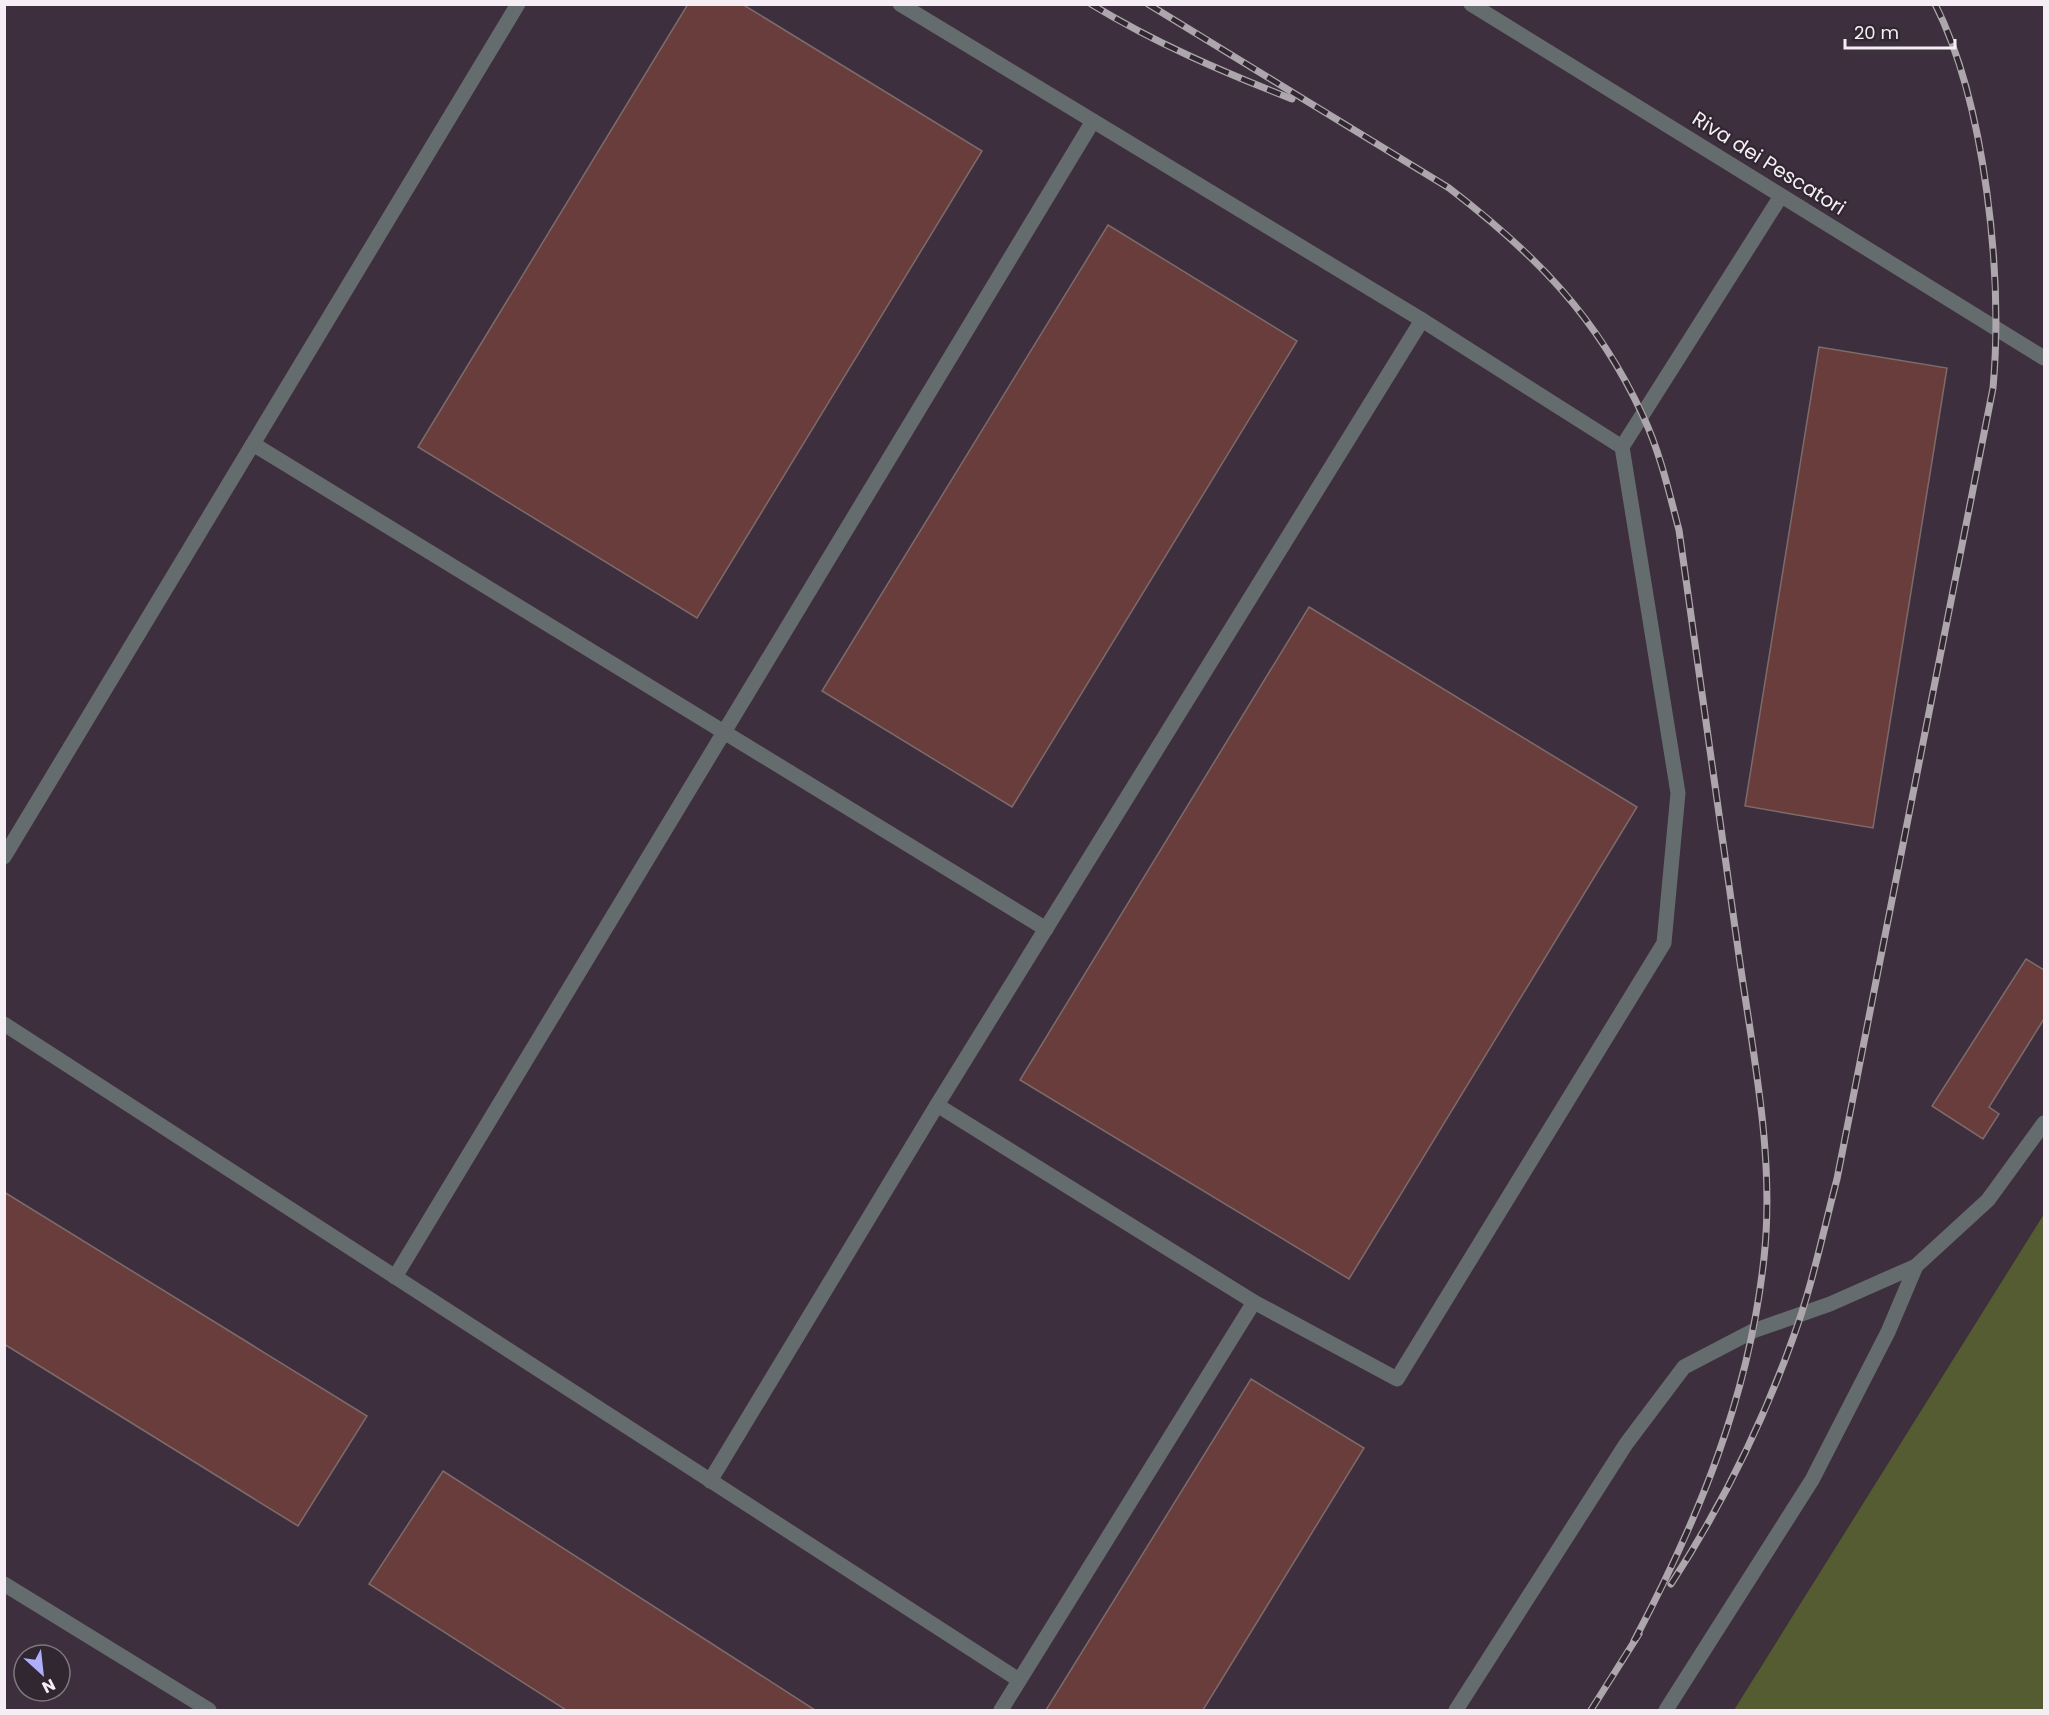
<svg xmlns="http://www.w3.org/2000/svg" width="2049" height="1715" viewBox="0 0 2049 1715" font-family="Poppins,sans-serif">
<rect width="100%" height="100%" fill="#312731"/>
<path fill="#3d2f3d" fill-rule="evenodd" d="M5,5h2039v1209l-310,496h-1729zM24,1655h36v36h-36z"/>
<polygon fill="#555c32" points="2044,1214 2044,1710 1734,1710"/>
<g fill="#6a3d3d" stroke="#7d6b6b" stroke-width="1.5">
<polygon points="688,4 742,4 982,151 697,618 418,447"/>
<polygon points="1108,225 1297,341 1012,807 822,691"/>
<polygon points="1819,347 1947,368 1873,828 1745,806"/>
<polygon points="1309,607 1637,807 1349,1279 1020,1080"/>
<polygon points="2026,959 2044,970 2044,1019 1989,1107 1999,1114 1983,1139 1932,1106"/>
<polygon points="4,1192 367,1416 298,1526 4,1344"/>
<polygon points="1251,1379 1364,1448 1203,1710 1046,1710"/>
<polygon points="443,1471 815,1710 566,1710 369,1584"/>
</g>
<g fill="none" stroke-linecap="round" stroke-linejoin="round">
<g stroke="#656c6e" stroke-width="15">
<polyline points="900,4 1422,320 1622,447 1678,793 1664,943 1397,1379 1254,1302 937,1105"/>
<polyline points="1471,4 2044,358"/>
<polyline points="253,444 1046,929"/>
<polyline points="1622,447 1781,196"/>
<polyline points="4,857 518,4"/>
<polyline points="4,1024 1019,1680"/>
<polyline points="395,1277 1093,121"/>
<polyline points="710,1481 937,1105 1422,320"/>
<polyline points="4,1584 209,1710"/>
<polyline points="1001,1710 1254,1302"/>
<polyline points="1456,1710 1626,1444 1684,1367 1753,1331 1830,1304 1916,1266 1988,1200 2044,1123"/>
<polyline points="1666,1710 1812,1480 1888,1332 1916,1266"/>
</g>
<g stroke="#ada6ad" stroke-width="7">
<g id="rail">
<path d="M1091,4c64,39 132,68 201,95"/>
<path d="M1148,4l301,184c86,66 148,128 194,228 17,36 26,76 36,114 20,142 40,284 60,426 14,99 36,201 25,302 -15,139 -65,260 -130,383"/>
<path d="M1671,1584c50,-77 91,-159 122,-246 19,-51 30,-106 44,-159l156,-791c10,-111 -7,-283 -58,-384"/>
<polyline points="1591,1710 1639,1634"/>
</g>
</g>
<use href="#rail" stroke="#312731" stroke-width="4.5" stroke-dasharray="14" stroke-linecap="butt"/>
</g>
<g text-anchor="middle" stroke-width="4.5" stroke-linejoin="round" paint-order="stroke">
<g font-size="20" fill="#f5eff5" stroke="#312731">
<text transform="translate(1769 163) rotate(32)" y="7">Riva dei Pescatori</text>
</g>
</g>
<rect width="2049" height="1715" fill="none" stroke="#f5eff5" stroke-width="12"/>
<g transform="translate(42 1673) rotate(153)"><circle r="28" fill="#312731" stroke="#7f777f" stroke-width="1.5"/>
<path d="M0-4.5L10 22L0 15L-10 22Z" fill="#aeaefb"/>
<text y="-9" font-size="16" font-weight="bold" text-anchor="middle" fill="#f5eff5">N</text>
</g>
<path d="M1845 39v9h110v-9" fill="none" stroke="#f5eff5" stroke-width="3"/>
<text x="1854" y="39" font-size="18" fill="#f5eff5" stroke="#312731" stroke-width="4.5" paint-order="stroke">20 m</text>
</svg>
